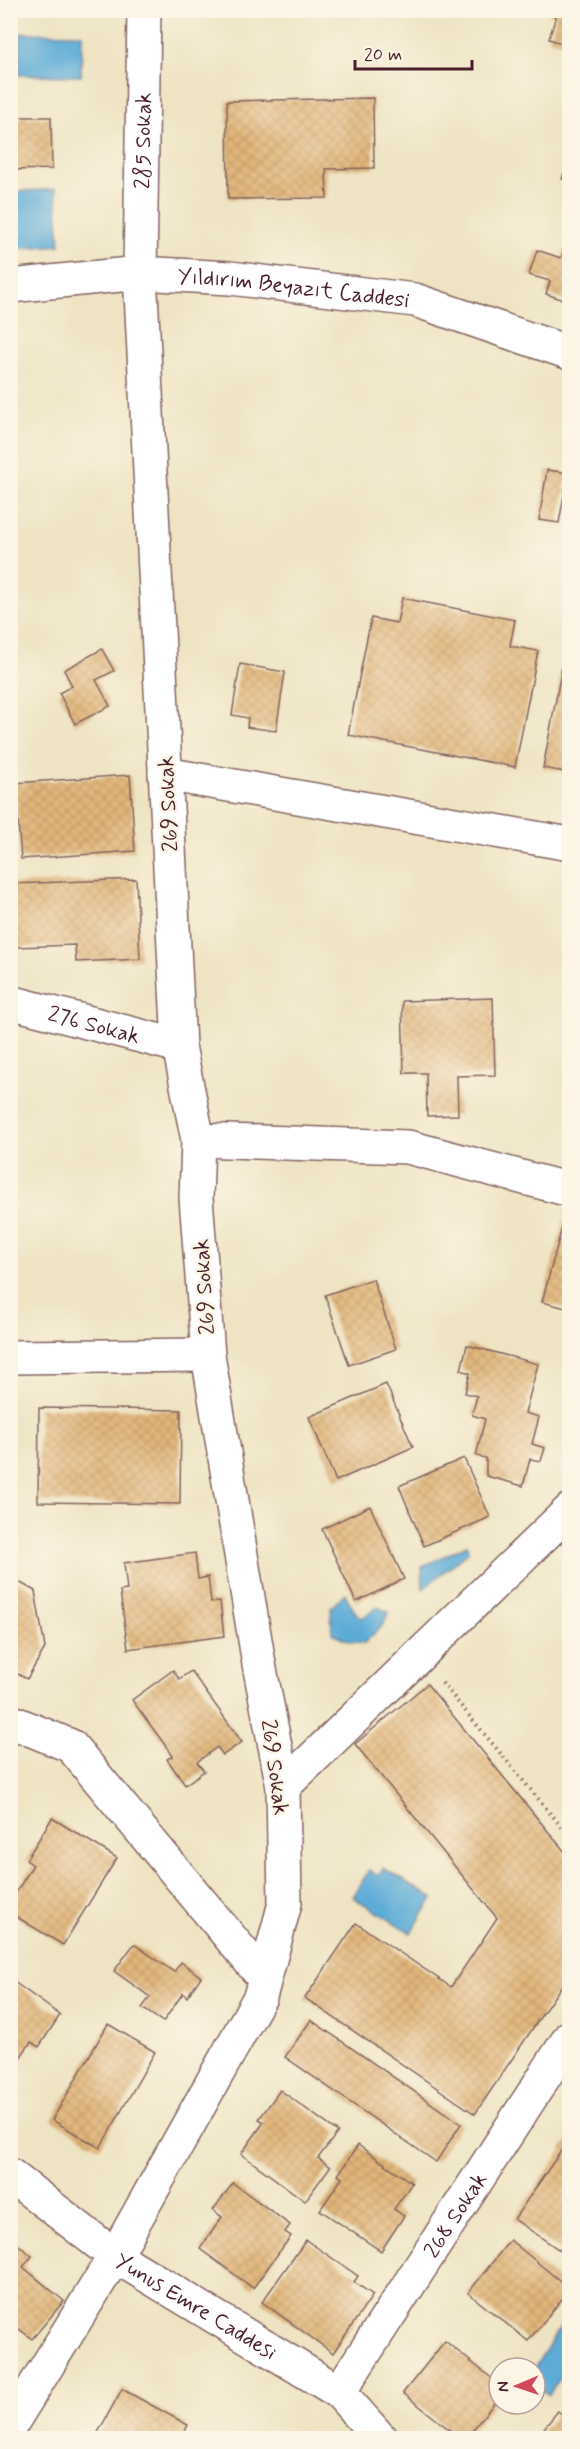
<svg xmlns="http://www.w3.org/2000/svg" width="580" height="2449" viewBox="0 0 580 2449" font-family="Mynerve,sans-serif">
<defs>
<pattern id="building-cross-hatch" width="8" height="8" patternUnits="userSpaceOnUse" patternTransform="scale(1.5)"><rect width="8" height="8" fill="#e2b67a"/><path d="M0 0l8 8M0 8l8-8" fill="none" stroke="#c39c6a"/></pattern>
</defs>
<rect width="100%" height="100%" fill="#fcf5e5"/>
<filter id="ink" filterUnits="userSpaceOnUse"><feTurbulence type="fractalNoise" baseFrequency=".0167" numOctaves="2"/><feDisplacementMap in="SourceGraphic" scale="12" xChannelSelector="R" yChannelSelector="G"/><feConvolveMatrix kernelMatrix="1 2 1 2 8 2 1 2 1" color-interpolation-filters="sRGB"/></filter>
<filter id="wash" filterUnits="userSpaceOnUse"><feTurbulence type="fractalNoise" baseFrequency=".008" numOctaves="4" result="noise"/><feDisplacementMap in="SourceGraphic" scale="24" xChannelSelector="R" yChannelSelector="G"/><feGaussianBlur stdDeviation="1.35" result="paint"/><feColorMatrix in="noise" values="0 0 0 0 0 0 0 0 0 0 0 0 0 0 0 0 0 1.4 0 .05"/><feComposite in="paint" operator="in"/></filter>
<g filter="url(#wash)">
<rect width="100%" height="100%" fill="#eee3c2"/>
<g fill="#5dacd7" stroke="#546681" stroke-width="1.5">
<polygon points="21,33 82,34 81,76 19,75"/>
<polygon points="56,189 60,245 12,249 11,192"/>
<polygon points="467,1545 468,1552 423,1589 422,1567"/>
<polygon points="345,1593 353,1609 362,1618 378,1607 389,1612 382,1626 364,1643 349,1641 332,1633 331,1608"/>
<polygon points="383,1868 433,1898 411,1933 353,1897 369,1870 378,1876"/>
<polygon points="562,2325 569,2329 569,2365 549,2395 535,2385 534,2368"/>
</g>
<g id="blocks">
<g fill="url(#building-cross-hatch)">
<polygon points="540,10 570,10 570,46 549,39 556,16"/>
<polygon points="373,98 374,168 326,169 327,198 228,199 227,101"/>
<polygon points="10,117 51,117 52,169 10,170"/>
<polygon points="569,158 570,158 570,182 562,179"/>
<polygon points="565,248 570,250 570,302 546,294 550,281 529,275 537,250 561,258"/>
<polygon points="547,470 568,473 559,523 539,520"/>
<polygon points="402,598 515,620 510,646 538,651 515,767 348,735 371,618 397,623"/>
<polygon points="102,649 114,671 96,680 110,706 75,724 59,693 72,686 64,670"/>
<polygon points="565,651 570,652 570,773 543,768"/>
<polygon points="240,664 285,672 276,731 247,727 248,718 232,715"/>
<polygon points="130,775 135,851 21,859 15,783"/>
<polygon points="136,879 140,959 76,962 75,945 15,947 12,884"/>
<polygon points="493,998 495,1075 457,1076 458,1115 427,1116 426,1073 404,1073 402,1001"/>
<polygon points="569,1201 570,1202 570,1309 542,1302"/>
<polygon points="373,1279 396,1349 349,1365 325,1295"/>
<polygon points="467,1345 538,1364 525,1413 539,1417 532,1444 545,1448 541,1461 530,1459 523,1486 486,1476 486,1458 476,1456 485,1419 472,1415 477,1396 465,1393 470,1373 461,1370"/>
<polygon points="386,1384 413,1447 336,1481 309,1417"/>
<polygon points="39,1408 181,1410 180,1504 38,1502"/>
<polygon points="464,1458 490,1517 424,1546 399,1486"/>
<polygon points="370,1506 404,1579 356,1602 322,1529"/>
<polygon points="195,1553 198,1579 208,1577 211,1602 220,1601 224,1636 128,1649 120,1591 127,1590 124,1563"/>
<polygon points="10,1577 35,1591 45,1648 27,1679 10,1670"/>
<polygon points="173,1670 179,1679 191,1671 242,1742 223,1755 217,1747 197,1762 204,1771 185,1785 167,1759 173,1756 132,1700"/>
<polygon points="427,1684 570,1858 570,1973 475,2114 305,1998 356,1923 451,1987 497,1918 355,1744"/>
<polygon points="52,1818 117,1858 63,1945 10,1913 10,1902 33,1865 26,1860"/>
<polygon points="134,1944 174,1972 181,1962 201,1977 187,1997 183,1993 163,2022 142,2008 150,1997 114,1971"/>
<polygon points="10,1979 60,2015 39,2047 31,2042 10,2072"/>
<polygon points="311,2020 461,2124 436,2162 285,2057"/>
<polygon points="108,2024 155,2052 100,2148 52,2120"/>
<polygon points="280,2090 338,2132 318,2158 330,2167 305,2201 241,2154 264,2122 259,2119"/>
<polygon points="570,2138 570,2257 514,2219"/>
<polygon points="358,2145 412,2183 394,2209 404,2216 381,2251 320,2210 342,2178 338,2175"/>
<polygon points="233,2183 290,2225 285,2232 291,2236 253,2288 200,2249 222,2217 213,2210"/>
<polygon points="306,2240 358,2276 354,2282 373,2295 333,2353 262,2302"/>
<polygon points="510,2240 570,2289 528,2341 468,2293"/>
<polygon points="14,2241 32,2256 23,2267 64,2301 32,2339 10,2322 10,2246"/>
<polygon points="445,2341 499,2384 499,2397 466,2438 460,2438 403,2393"/>
<polygon points="122,2389 188,2425 181,2438 95,2438"/>
<polygon points="558,2411 570,2420 570,2438 536,2438"/>
</g>
</g>
</g>
<g filter="url(#ink)">
<use href="#blocks" fill-opacity="0" stroke="#836460" stroke-width="1.5"/>
<g fill="none" stroke-linecap="round" stroke-linejoin="round">
<g stroke="#836460" stroke-width="36">
<g id="minor">
<path id="s1" d="M10,286l130,-13 90,5 185,22 155,53"/>
<polyline points="165,774 570,844"/>
<path id="s2" d="M10,1002l169,44"/>
<polyline points="198,1140 408,1147 570,1190"/>
<polyline points="10,1357 208,1355"/>
<polyline points="10,1721 71,1746 264,1978"/>
<polyline points="283,1787 570,1510"/>
<path id="s3" d="M10,2175l105,81 224,136 41,46"/>
<path id="s4" d="M339,2392l231,-355"/>
<path id="s5" d="M10,2426l105,-170 145,-259 25,-94 -2,-116 -24,-123 -51,-309 -12,-157 2,-58 -19,-94 -39,-773 4,-263"/>
</g>
</g>
<polyline stroke="#836460" stroke-width="4" stroke-dasharray="1.5 4.5" stroke-linecap="butt" points="442,1683 570,1837"/>
<use href="#minor" stroke="#fff" stroke-width="33"/>
</g>
</g>
<g text-anchor="middle" stroke-width="5" stroke-linejoin="round" paint-order="stroke">
<g font-size="22" fill="#4a1f2b" stroke="#fcf5e5">
<text dy="8" stroke="none"><textPath href="#s5" startOffset="2366">285 Sokak</textPath></text>
<text dy="8" stroke="none"><textPath href="#s1" startOffset="285">Yıldırım Beyazıt Caddesi</textPath></text>
<text transform="translate(167 804) rotate(-93)" y="8">269 Sokak</text>
<text dy="8" stroke="none"><textPath href="#s2" startOffset="87">276 Sokak</textPath></text>
<text transform="translate(203 1287) rotate(-94)" y="8">269 Sokak</text>
<text transform="translate(276 1767) rotate(82)" y="8">269 Sokak</text>
<text dy="8" stroke="none"><textPath href="#s4" startOffset="212">268 Sokak</textPath></text>
<text dy="8" stroke="none"><textPath href="#s3" startOffset="228">Yunus Emre Caddesi</textPath></text>
</g>
</g>
<rect width="580" height="2449" fill="none" stroke="#fcf5e5" stroke-width="36"/>
<g transform="translate(517 2386) rotate(268)"><circle r="28" fill="#fcf5e5" stroke="#b59f9b" stroke-width="1.5"/>
<path d="M0-4.5L10 22L0 15L-10 22Z" fill="#d1495b"/>
<text y="-9" font-size="16" font-weight="bold" text-anchor="middle" fill="#4a1f2b">N</text>
</g>
<path d="M355 60v9h117v-9" fill="none" stroke="#4a1f2b" stroke-width="3"/>
<text x="364" y="60" font-size="18" fill="#4a1f2b" stroke="#fcf5e5" stroke-width="4.5" paint-order="stroke">20 m</text>
</svg>
